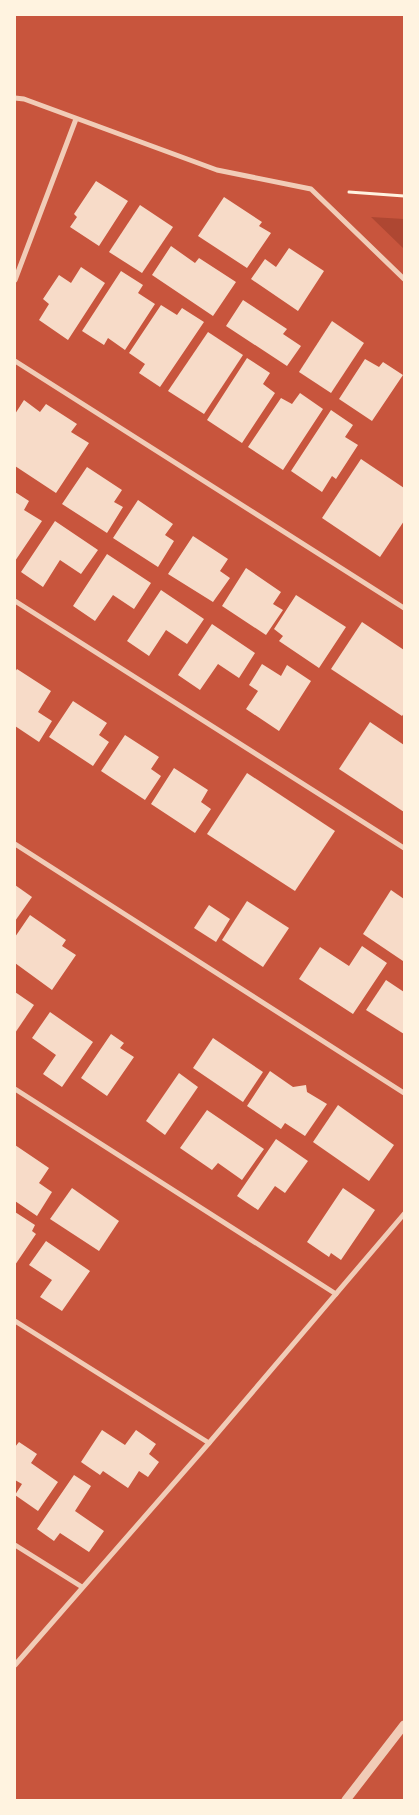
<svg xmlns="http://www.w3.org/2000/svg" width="419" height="1815" viewBox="0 0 419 1815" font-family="'Nunito Sans',sans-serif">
<rect width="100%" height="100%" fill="#c8553d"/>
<polygon fill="#ae4732" points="371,217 404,219 404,249"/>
<g fill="#f7dbc8">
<polygon points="96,181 128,201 99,246 70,227 77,217 74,214"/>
<polygon points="224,197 262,222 259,226 271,233 247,268 198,236"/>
<polygon points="140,205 173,227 142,273 109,252"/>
<polygon points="171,246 195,263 199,258 236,282 213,316 152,275"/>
<polygon points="289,248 324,271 298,311 251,279 265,259 276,267"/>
<polygon points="81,267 105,283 68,340 39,320 49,304 43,299 59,275 71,283"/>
<polygon points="121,271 143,285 138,293 155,304 125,350 108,338 104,345 82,331"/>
<polygon points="243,300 287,329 283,334 301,346 287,366 226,326"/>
<polygon points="161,305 177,315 182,308 204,322 160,387 139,373 145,364 129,353"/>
<polygon points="332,321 364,343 331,393 299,372"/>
<polygon points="208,332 243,355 204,414 168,391"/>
<polygon points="247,358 270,373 263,384 275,393 242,443 207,420"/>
<polygon points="365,359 379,367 383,362 403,375 372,421 339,399"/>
<polygon points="300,393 323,409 283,470 248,447 281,398 292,404"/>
<polygon points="24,400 40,412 46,404 77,424 71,432 89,443 56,493 15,466 15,414"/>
<polygon points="331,410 353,425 345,437 358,445 336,479 332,476 322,492 291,471"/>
<polygon points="361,459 404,488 404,521 380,557 322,518"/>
<polygon points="87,467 122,490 114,502 123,507 107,533 62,504"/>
<polygon points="15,492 29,501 24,510 42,521 15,561"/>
<polygon points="138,500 173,524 165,535 174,541 158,567 113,538"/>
<polygon points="55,521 98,550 81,574 60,560 43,587 21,572"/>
<polygon points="193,536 228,559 220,571 230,578 213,602 168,574"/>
<polygon points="107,554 151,583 134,609 113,595 95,621 73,606"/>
<polygon points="246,568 281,592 273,604 283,610 266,635 222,606"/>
<polygon points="161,590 204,619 187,644 166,630 149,656 127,641"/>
<polygon points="296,595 346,627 319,668 279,641 283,636 274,629"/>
<polygon points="362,622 404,650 404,713 402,716 331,669"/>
<polygon points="212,624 255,653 239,678 218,664 200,690 178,675"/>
<polygon points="262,664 281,676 287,665 311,681 279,731 246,709 258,691 249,685"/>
<polygon points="17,669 51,691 38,712 52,721 39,742 15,726 15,672"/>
<polygon points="73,701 107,723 99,735 109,742 93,766 49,737"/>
<polygon points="370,722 404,745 404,812 339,769"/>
<polygon points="125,735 159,757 151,769 161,776 145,800 101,771"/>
<polygon points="174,768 208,790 201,802 211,809 195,833 151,804"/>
<polygon points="247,773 335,831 295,891 207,834"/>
<polygon points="15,885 32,897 15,921"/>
<polygon points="391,890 404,899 404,958 403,961 363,934"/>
<polygon points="247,901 289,928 263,967 222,940"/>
<polygon points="209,905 230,919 216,942 194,928"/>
<polygon points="30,915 66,940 62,946 76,955 52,990 15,963 15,937"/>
<polygon points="362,946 387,963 353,1014 299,979 320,947 349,966"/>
<polygon points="386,980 404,992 404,1034 366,1010"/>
<polygon points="15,992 34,1005 15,1033"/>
<polygon points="50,1012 93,1042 62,1087 43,1074 56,1055 32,1038"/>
<polygon points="111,1034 124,1043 120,1048 134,1057 107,1096 81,1078"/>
<polygon points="213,1038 263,1072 243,1102 193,1068"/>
<polygon points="270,1071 293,1087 306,1085 307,1092 327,1104 305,1136 285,1123 281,1129 247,1106"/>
<polygon points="179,1073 198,1087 165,1135 146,1121"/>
<polygon points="338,1105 394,1145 369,1181 313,1142"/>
<polygon points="207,1110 264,1149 242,1180 218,1163 212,1170 180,1148"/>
<polygon points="276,1139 308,1161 285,1193 275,1186 258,1210 237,1196"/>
<polygon points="15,1145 49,1168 39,1183 52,1192 37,1216 15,1201"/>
<polygon points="72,1188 119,1221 99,1251 50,1219"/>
<polygon points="343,1188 375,1210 341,1260 331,1253 329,1257 307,1242"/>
<polygon points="15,1212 35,1225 32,1231 36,1234 15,1265"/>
<polygon points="46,1241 90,1271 62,1311 40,1297 52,1280 29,1265"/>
<polygon points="102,1430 125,1445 136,1430 156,1444 149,1454 159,1462 148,1477 139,1471 128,1488 103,1471 100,1475 81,1462"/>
<polygon points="19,1442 37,1454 31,1463 58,1482 38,1511 15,1495 22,1484 15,1480 15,1447"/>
<polygon points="74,1475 91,1486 75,1511 104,1531 89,1552 60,1533 54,1541 37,1529"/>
</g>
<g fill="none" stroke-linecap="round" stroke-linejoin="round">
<polyline stroke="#fff3e0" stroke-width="3" points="349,192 404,196"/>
<g stroke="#f1ccb7" stroke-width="5">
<polyline points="15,98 24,99 217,170 311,189 404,279"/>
<polyline points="15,280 76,119"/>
<polyline points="15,361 404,608"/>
<polyline points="15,601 404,848"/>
<polyline points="15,844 404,1093"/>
<polyline points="15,1089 336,1294"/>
<polyline points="15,1321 209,1443"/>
<polyline points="15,1545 82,1587"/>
<polyline points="15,1665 209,1443 404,1214"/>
</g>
<polyline stroke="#f1ccb7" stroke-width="9" points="346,1800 404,1725"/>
</g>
<rect width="419" height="1815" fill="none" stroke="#fff3e0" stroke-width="32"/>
</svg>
